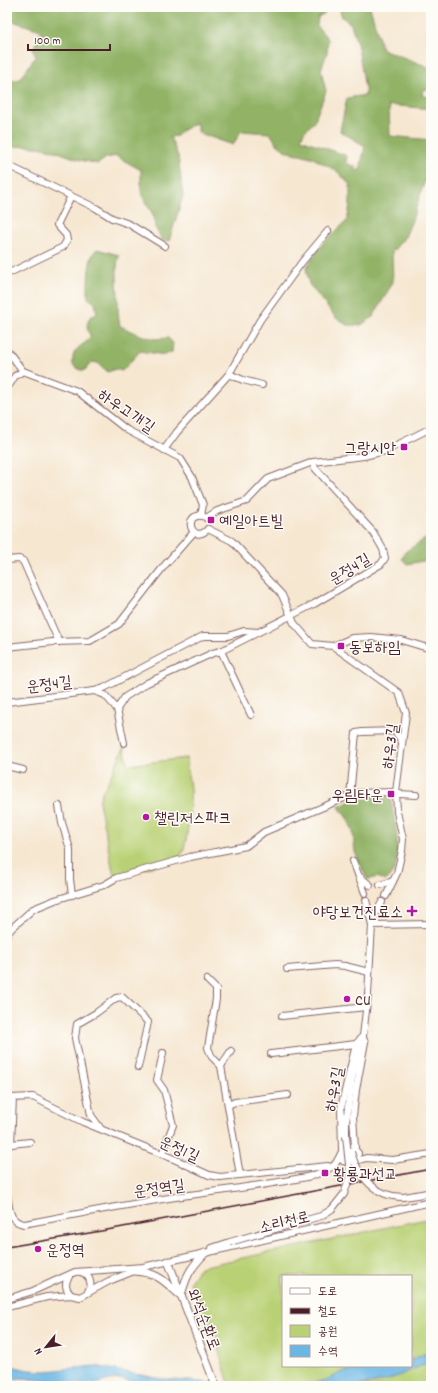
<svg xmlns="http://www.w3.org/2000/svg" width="438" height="1393" viewBox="0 0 438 1393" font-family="Dekko,'Poor Story',sans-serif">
<rect width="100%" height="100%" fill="#fdfcf7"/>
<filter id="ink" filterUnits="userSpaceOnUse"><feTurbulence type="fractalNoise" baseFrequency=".025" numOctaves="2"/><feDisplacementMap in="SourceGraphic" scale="8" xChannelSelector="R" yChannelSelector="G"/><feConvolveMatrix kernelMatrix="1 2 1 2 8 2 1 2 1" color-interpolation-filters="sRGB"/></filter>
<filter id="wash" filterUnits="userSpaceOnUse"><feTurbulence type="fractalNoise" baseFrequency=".012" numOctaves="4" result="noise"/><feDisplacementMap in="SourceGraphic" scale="16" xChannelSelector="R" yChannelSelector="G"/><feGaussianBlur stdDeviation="0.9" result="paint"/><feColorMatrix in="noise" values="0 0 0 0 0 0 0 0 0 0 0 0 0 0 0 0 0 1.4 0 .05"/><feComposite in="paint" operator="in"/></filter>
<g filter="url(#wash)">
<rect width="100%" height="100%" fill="#f6e7d1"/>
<g fill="#b9d175" stroke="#827850" fill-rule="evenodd">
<path d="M124,747l4,18 58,-7c1,10 3,21 4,31 1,12 -2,57 -9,66 -7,8 -54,18 -67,21l-15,-74 3,-10 6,-10z"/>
<path d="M431,1218v168h-201l-21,-65 -6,-4 -13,-35 10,-15zM283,1276h128v90h-128z"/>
</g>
<g fill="#92b366" stroke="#6e6948">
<path d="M7,7h316l2,6 -7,4 -1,9 11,13 -1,14 -6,17 5,21 -12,31 -10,10 -3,7 46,17 -1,7 10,4 -3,3h7l5,-24 -25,-15 7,-33 19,-3 -8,-48 -7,-23 -9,-7 -3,-10h31l12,42 49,19v22l-8,-1 -1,6 9,3v11l-42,-4 1,31 41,4v30l-6,10 -13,40 -7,17 -13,15 1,30 -20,35 -12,8h-14l-11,-7 -27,-34 -3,-16 17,-25 24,-22 3,-16v-20l-12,-13 -10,-6 -17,-9 -25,-6 -9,-7 -7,-11 -29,-2 -8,14 -34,-12 -3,-10 -15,8 -4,5 -7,1 8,19 5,40 -14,45 -7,-1 -7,-13 -2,-13 -8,-12 -4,-11v-21l-25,-14 -10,2 -8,6c-7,-2 -15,-3 -21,-5 -14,-5 -27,-11 -42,-12 -10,-2 -18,1 -28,-1v-57l5,-8 8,-2 16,-23 -3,-6 8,-20 -29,-9 -5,16z"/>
<path d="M97,249l22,6c-4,16 -1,30 -1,45 0,10 0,17 2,26l23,10 12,3 13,-1 5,5 -1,9 -8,3 -24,-4 -18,20 -7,-2 -7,3 -10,-9 -7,-1 -6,8h-5l-7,-5c-2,-18 9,-17 18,-28 -5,-9 -5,-12 -1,-20l7,-3 -2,-11 -7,-5c0,-11 -1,-42 9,-49z"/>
<polygon points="431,535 431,561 423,561 407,564 402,559 405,552"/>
<path d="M360,796h30c4,22 17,72 -5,85l-8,-4 -6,2h-4l-12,-27 -2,-20 -4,-11 -10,-14z"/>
</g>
<path fill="#6ab7e4" stroke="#5a6b88" d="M431,1351v11c-14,5 -27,12 -41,17 -13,5 -26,5 -40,7h-202l-26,-7 -13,1 -16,5 -72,-7 -9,2 -5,4v-19l21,5 18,1 49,-5 67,13 66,5 70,1 28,-4 14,-8 7,-2 31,-1 15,-4h18v-6z"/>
</g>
<g filter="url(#ink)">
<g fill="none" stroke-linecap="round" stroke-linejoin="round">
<g stroke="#866565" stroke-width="8">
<g id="minor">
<polyline points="7,165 96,208 112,218 129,224 165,246"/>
<polyline points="7,274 63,247 67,240 66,235 57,225 71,196"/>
<polyline points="7,350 23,371"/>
<polyline points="229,374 243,380 262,385"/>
<polyline points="7,389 15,376 23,371 77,391 127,430 180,458 192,477 203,505 201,515"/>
<polyline points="164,450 177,432 229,374 260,320 302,262 328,231"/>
<path d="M203,516c-21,-4 -12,30 5,13"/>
<polyline points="206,518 217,511 247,501 268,479 313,462 364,456 385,451 431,428"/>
<polyline points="208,529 232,541 282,595 294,623 312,644 333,646 352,638 371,637 401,640 431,649"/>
<polyline points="7,560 19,559 23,561 59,642"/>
<polyline points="333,646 399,693 406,713 396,792 397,812 403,839 402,851 397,873 386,896"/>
<polyline points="7,647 53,642 90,641 119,624 164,566 194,532"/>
<polyline points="221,651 251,715"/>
<polyline points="94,691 104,688 203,636 228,636 244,631 258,632"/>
<polyline points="7,702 94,691 105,695 117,709"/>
<polyline points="124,743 117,709 125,697 147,683 213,653 221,651 314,604 381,564 385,558 383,549 373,532 315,468 313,462"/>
<polyline points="7,766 23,770"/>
<polyline points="350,796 356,733 362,732 395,731 402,742"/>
<polyline points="59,806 62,823 70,849 70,879 72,895"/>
<polyline points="353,861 365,893"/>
<polyline points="359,876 370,885"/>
<polyline points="380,885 393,881"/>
<polyline points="372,921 382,902"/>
<polyline points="372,925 431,924"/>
<polyline points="7,935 11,929 33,909 55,900 104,885 116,878 190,857 246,846 264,832 356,793 396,792 399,794 416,795"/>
<polyline points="287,969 335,965 345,966 369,972"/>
<polyline points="207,980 216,989 216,999 208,1048 212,1057 221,1066 231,1051"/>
<polyline points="282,1016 366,1007"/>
<polyline points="271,1054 356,1044"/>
<polyline points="221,1066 240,1175"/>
<polyline points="7,1093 10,1098 33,1097 83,1122 174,1159 209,1175 220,1177 328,1166"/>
<polyline points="228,1105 235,1102 288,1095"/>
<polyline points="101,1129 91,1115 75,1038 77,1024 96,1013 116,998 122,997 148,1022 138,1067"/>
<polyline points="346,1136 346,1122 352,1078 363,1036 368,994 372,925 366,900"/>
<polyline points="11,1144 13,1098"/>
<polyline points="7,1147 11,1144 30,1142"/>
<polyline points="355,1148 353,1116 356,1090 365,1042 363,1038"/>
<polyline points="342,1150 341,1108 356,1044 362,1037"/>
<polyline points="162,1154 173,1125 164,1090 157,1080 163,1053"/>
<polyline points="356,1161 366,1158 393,1160 431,1154"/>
<path d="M7,1195c3,14 1,26 17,29 53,-10 105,-20 158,-28 43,-6 87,-11 129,-20 7,-2 16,-6 22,-10 8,-6 7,-21 19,-19l6,6 -1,6 -6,4 -8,-2 -2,-5"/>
<polyline points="212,1248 230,1242"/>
<path d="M81,1272c10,4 12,13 6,21"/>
<path d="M70,1275c-6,7 -5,14 1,20"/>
<polyline points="7,1299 33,1291 75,1272 143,1267 431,1202"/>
<polyline points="7,1307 47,1297 71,1295 80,1297 109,1281 139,1269"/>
</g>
</g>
<g stroke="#866565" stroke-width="9">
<g id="tertiary">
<polyline points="168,1261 216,1386"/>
<path d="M135,1271c23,2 28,9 44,23"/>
<path d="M181,1295c6,-21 9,-26 24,-42"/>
</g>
</g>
<use href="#minor" stroke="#fff" stroke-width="6"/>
<use href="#tertiary" stroke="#fff" stroke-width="7"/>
<polyline stroke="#4a1f2b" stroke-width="1.5" points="7,1247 107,1230 431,1169"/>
<g stroke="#866565" stroke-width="8" stroke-linecap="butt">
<g id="minor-bridge">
<path d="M351,1152c7,25 25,45 52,45 9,-1 19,-3 28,-5"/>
<polyline points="230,1242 303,1221 321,1216 332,1209 344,1194 350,1175 346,1136"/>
</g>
</g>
<use href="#minor-bridge" stroke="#fff" stroke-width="6"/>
</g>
</g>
<g fill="#b5179e" stroke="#fdfcf7" stroke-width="1.5">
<rect x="400" y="443" width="8" height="8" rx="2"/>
<rect x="207" y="516" width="8" height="8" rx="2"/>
<rect x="337" y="642" width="8" height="8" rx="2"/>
<rect x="387" y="790" width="8" height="8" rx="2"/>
<circle cx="146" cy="817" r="4"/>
<path d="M410 905h4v4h4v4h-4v4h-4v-4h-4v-4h4z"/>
<circle cx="347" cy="999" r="4"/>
<rect x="321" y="1169" width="8" height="8" rx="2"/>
<circle cx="38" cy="1249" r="4"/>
</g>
<g text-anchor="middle" stroke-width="3" stroke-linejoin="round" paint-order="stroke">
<g font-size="16" fill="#4a1f2b" stroke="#fdfcf7">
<text transform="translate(127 410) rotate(34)" y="6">하우고개길</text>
<text transform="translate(349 568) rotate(-31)" y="6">운정4길</text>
<text transform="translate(49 683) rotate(-7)" y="6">운정4길</text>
<text transform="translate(389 746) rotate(-83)" y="6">하우3길</text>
<text transform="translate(333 1089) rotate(-80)" y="6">하우3길</text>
<text transform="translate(180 1148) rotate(24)" y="6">운정1길</text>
<text transform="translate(159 1187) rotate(-8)" y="6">운정역길</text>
<text transform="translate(284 1221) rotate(-13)" y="6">소리천로</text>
<text transform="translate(205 1319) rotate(69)" y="6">와석순환로</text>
</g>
<g font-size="16" fill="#4a1f2b" stroke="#fdfcf7" text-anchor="start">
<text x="396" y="453" text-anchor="end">그랑시안</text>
<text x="219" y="526">예일아트빌</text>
<text x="349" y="652">동보하임</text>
<text x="383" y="800" text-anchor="end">우림타운</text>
<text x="154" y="823">챌린저스파크</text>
<text x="403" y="917" text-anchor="end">야당보건진료소</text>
<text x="355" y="1005">CU</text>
<text x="333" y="1179">황룡과선교</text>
<text x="46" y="1255">운정역</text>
</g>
</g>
<rect width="438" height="1393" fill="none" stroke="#fdfcf7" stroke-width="24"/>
<rect x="282" y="1275" width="130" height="92" fill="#fdfcf7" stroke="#b5a4a5"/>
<rect x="290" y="1288" width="20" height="6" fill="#ffffff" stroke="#b5a4a5"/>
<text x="318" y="1295" font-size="12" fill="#4a1f2b">도로</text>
<rect x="290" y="1308" width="20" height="6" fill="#4a1f2b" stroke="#b5a4a5"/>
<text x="318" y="1315" font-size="12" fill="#4a1f2b">철도</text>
<rect x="290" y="1325" width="20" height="12" fill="#b9d175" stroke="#b5a4a5"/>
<text x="318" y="1335" font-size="12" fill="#4a1f2b">공원</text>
<rect x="290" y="1345" width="20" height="12" fill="#6ab7e4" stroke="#b5a4a5"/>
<text x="318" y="1355" font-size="12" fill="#4a1f2b">수역</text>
<g transform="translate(46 1347) rotate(240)" stroke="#fdfcf7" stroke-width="3" paint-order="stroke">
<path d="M0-3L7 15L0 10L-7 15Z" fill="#4a1f2b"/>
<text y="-6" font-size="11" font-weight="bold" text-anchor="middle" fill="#4a1f2b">N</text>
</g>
<path d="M28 44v6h82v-6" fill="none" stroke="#4a1f2b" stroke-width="2"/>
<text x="34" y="44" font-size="12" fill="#4a1f2b" stroke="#fdfcf7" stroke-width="3" paint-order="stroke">100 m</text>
</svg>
